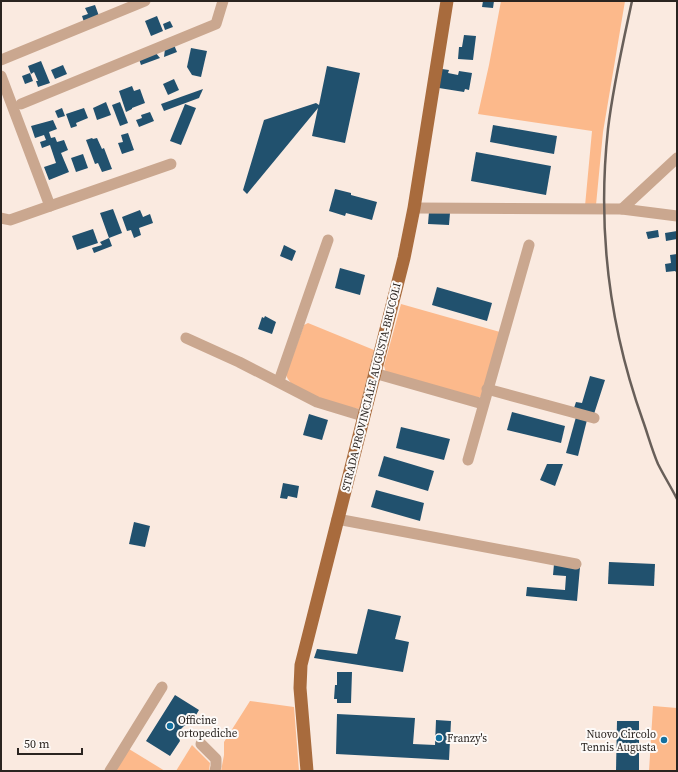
<svg xmlns="http://www.w3.org/2000/svg" width="678" height="772" viewBox="0 0 678 772" font-family="'Source Serif 4',serif">
<rect width="100%" height="100%" fill="#faeae0"/>
<g fill="#fcb98b">
<polygon points="501,1 625,1 603,132 596,205 585,206 592,131 478,114 489,65"/>
<polygon points="401,304 500,332 483,395 477,399 386,373 384,366"/>
<path d="M308,323l66,27 -15,59c-19,-4 -66,-13 -73,-34l18,-50z"/>
<polygon points="250,701 294,707 299,771 221,771 224,755 224,742"/>
<polygon points="653,706 677,708 677,771 649,771"/>
<polygon points="192,745 210,763 209,771 176,771"/>
<polygon points="129,749 165,771 115,771"/>
</g>
<g fill="#21516e">
<polygon points="483,1 494,1 493,8 482,7"/>
<polygon points="95,5 99,16 84,22 82,16 88,14 85,8"/>
<polygon points="157,16 163,31 151,36 145,21"/>
<polygon points="170,21 173,27 165,30 163,24"/>
<polygon points="464,35 476,36 473,60 458,59 459,47 462,47"/>
<polygon points="174,45 177,52 164,57 165,49"/>
<polygon points="191,48 207,51 201,77 192,75 187,67"/>
<polygon points="155,52 160,58 141,65 139,59"/>
<polygon points="41,61 50,83 38,87 36,81 38,81 34,72 31,74 28,66"/>
<polygon points="63,65 67,74 55,79 51,70"/>
<polygon points="327,66 360,73 345,143 312,136 318,108 247,194 243,190 264,120 316,103 319,105"/>
<polygon points="442,69 449,70 448,73 458,75 459,71 472,73 469,90 465,89 464,92 439,88"/>
<polygon points="30,73 33,81 25,84 22,76"/>
<polygon points="174,79 179,90 168,95 163,84"/>
<polygon points="132,86 134,91 140,89 145,103 132,108 132,109 126,112 119,91"/>
<polygon points="203,89 199,98 164,111 161,104"/>
<polygon points="106,102 111,115 97,120 93,108"/>
<polygon points="120,102 128,123 120,126 112,105"/>
<polygon points="185,104 196,108 181,145 170,141"/>
<polygon points="62,108 65,116 58,118 55,111"/>
<polygon points="84,108 88,118 76,123 77,126 71,128 66,114"/>
<polygon points="150,112 154,121 139,127 136,120 142,118 141,115"/>
<polygon points="53,120 57,129 49,132 51,138 55,137 57,142 64,140 68,150 61,153 69,172 49,180 44,167 56,163 50,145 42,148 40,142 46,140 44,135 35,138 31,126"/>
<polygon points="493,125 557,136 554,154 490,142"/>
<polygon points="128,133 134,150 122,154 118,143 123,142 121,135"/>
<polygon points="92,138 93,139 97,138 102,149 104,148 112,169 102,172 98,163 95,164 86,140"/>
<polygon points="476,152 551,166 546,195 471,181"/>
<polygon points="83,154 88,168 76,172 71,158"/>
<polygon points="335,189 351,193 351,195 377,202 372,220 346,213 345,216 329,211"/>
<polygon points="113,209 122,233 109,238 112,246 94,253 92,248 102,245 100,242 109,238 100,213"/>
<polygon points="140,210 143,217 150,214 153,223 139,228 141,235 134,238 131,230 127,231 122,217"/>
<polygon points="429,212 450,213 449,225 428,224"/>
<polygon points="93,229 98,243 77,250 72,236"/>
<polygon points="658,230 659,237 648,239 646,232"/>
<polygon points="677,231 677,239 666,241 665,233"/>
<polygon points="284,245 296,251 292,261 280,256"/>
<polygon points="677,254 677,273 675,271 666,272 665,264 671,263 670,255"/>
<polygon points="340,268 365,275 360,295 335,288"/>
<polygon points="437,287 492,303 487,321 432,305"/>
<polygon points="265,316 276,322 272,334 258,329 262,317 264,318"/>
<polygon points="590,376 605,380 594,414 574,408 576,402 582,403"/>
<polygon points="512,412 565,426 561,443 507,430"/>
<polygon points="309,414 328,420 322,440 303,435"/>
<polygon points="576,417 587,420 578,456 566,453"/>
<polygon points="401,427 450,439 444,460 396,448"/>
<polygon points="384,456 434,471 428,491 378,476"/>
<polygon points="547,464 563,464 555,486 540,480"/>
<polygon points="283,483 299,486 297,498 288,496 287,499 280,498"/>
<polygon points="376,490 424,503 420,521 371,507"/>
<polygon points="134,522 150,526 145,547 129,544"/>
<polygon points="609,562 655,564 654,586 608,584"/>
<polygon points="554,564 580,567 577,601 526,596 527,587 565,590 566,576 553,575"/>
<polygon points="368,609 401,616 395,639 409,642 403,672 314,658 317,649 357,654"/>
<polygon points="337,672 352,672 351,703 337,703 337,699 334,699 335,685 337,685"/>
<polygon points="175,695 199,710 190,725 184,726 180,730 178,735 180,741 170,756 146,741"/>
<polygon points="337,714 415,718 413,744 435,745 436,720 451,721 449,760 336,754"/>
<polygon points="617,721 639,721 639,771 616,771"/>
</g>
<g fill="none" stroke-linecap="round" stroke-linejoin="round">
<g stroke="#caa78f" stroke-width="11">
<polyline points="1,60 145,1"/>
<polyline points="1,76 50,206 10,220 1,218"/>
<polyline points="21,104 216,24 223,1"/>
<polyline points="50,206 171,164"/>
<polyline points="414,208 622,209 677,216"/>
<polyline points="622,209 677,158"/>
<polyline points="186,338 239,362 317,402 363,416"/>
<polyline points="374,373 483,404"/>
<polyline points="279,381 328,240"/>
<polyline points="487,389 594,418"/>
<polyline points="468,460 529,245"/>
<polyline points="337,519 576,564"/>
<polyline points="201,744 216,759 216,766 215,771"/>
<polyline points="110,771 162,687"/>
</g>
<polyline stroke="#a86b3d" stroke-width="13" points="307,771 300,688 301,665 404,258 414,208 447,1"/>
<path stroke="#685f59" stroke-width="2.5" d="M632,1c-9,42 -19,85 -24,128 -11,101 1,197 35,292 5,14 9,29 15,43 6,12 13,23 19,35"/>
</g>
<g fill="#13709f" stroke="#fdfaf8" stroke-width="1.5">
<circle cx="170" cy="726" r="4"/>
<circle cx="439" cy="738" r="4"/>
<circle cx="664" cy="740" r="4"/>
</g>
<g text-anchor="middle" stroke-width="4" stroke-linejoin="round" paint-order="stroke">
<g font-size="11" fill="#2a2420" stroke="#fdfaf8">
<text transform="translate(371 387) rotate(-76)" y="4">STRADA PROVINCIALE AUGUSTA-BRUCOLI</text>
</g>
<g font-size="11" fill="#2a2420" stroke="#fdfaf8" text-anchor="start">
<text x="178" y="724">Officine<tspan x="178" dy="13">ortopediche</tspan></text>
<text x="656" y="738" text-anchor="end">Nuovo Circolo<tspan x="656" dy="13">Tennis Augusta</tspan></text>
<text x="447" y="742">Franzy's</text>
</g>
</g>
<rect width="678" height="772" fill="none" stroke="#2a2420" stroke-width="4"/>
<path d="M18 748v6h64v-6" fill="none" stroke="#2a2420" stroke-width="2"/>
<text x="24" y="748" font-size="12" fill="#2a2420" stroke="#fdfaf8" stroke-width="3" paint-order="stroke">50 m</text>
</svg>
